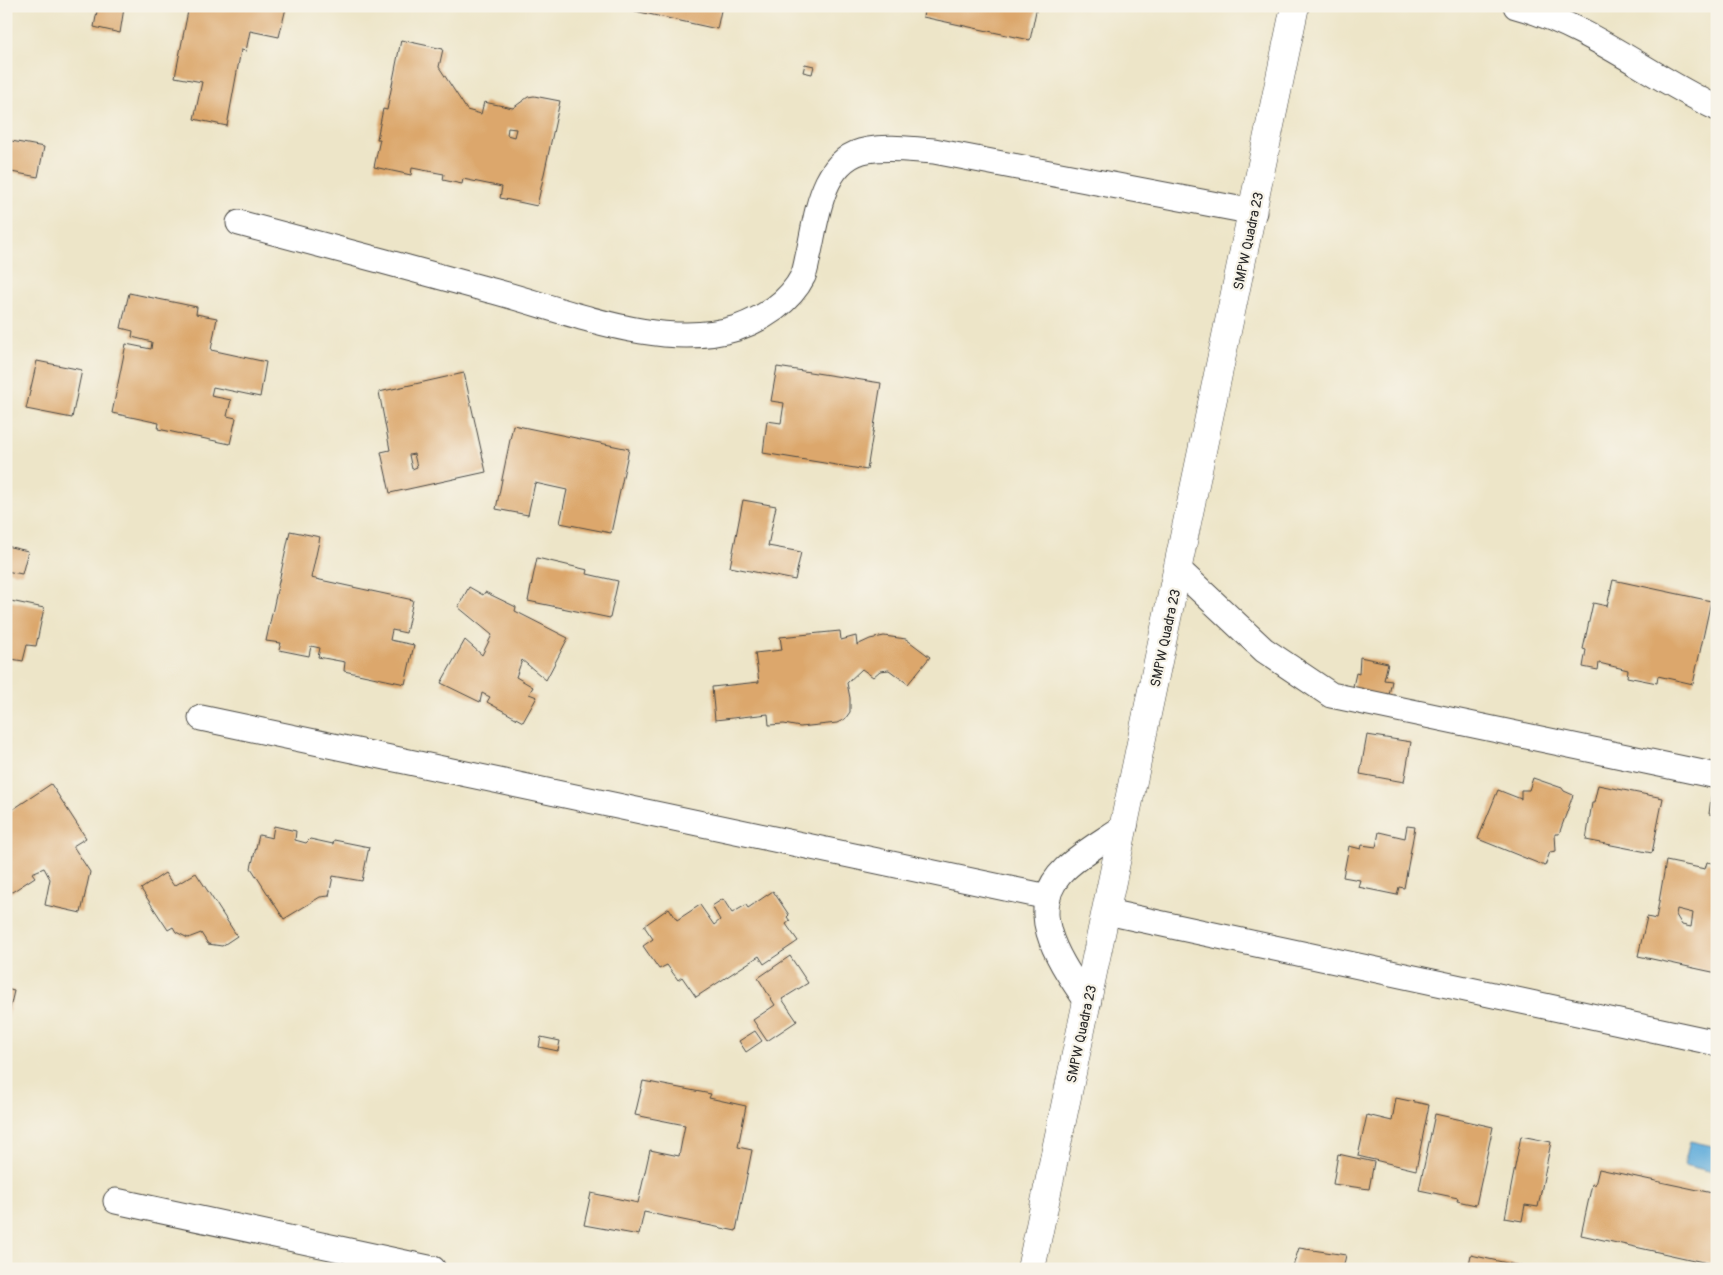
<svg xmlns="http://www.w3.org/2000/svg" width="1723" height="1275" viewBox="0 0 1723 1275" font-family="Pangolin,sans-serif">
<rect width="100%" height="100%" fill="#f7f3e8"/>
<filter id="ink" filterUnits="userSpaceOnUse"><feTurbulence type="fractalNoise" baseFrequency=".02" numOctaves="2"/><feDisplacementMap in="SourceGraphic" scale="10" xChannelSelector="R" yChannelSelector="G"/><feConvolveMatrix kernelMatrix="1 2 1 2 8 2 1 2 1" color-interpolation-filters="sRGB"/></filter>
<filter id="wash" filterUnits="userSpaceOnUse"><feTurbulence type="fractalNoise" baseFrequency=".0096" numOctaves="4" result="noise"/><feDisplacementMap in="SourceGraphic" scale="20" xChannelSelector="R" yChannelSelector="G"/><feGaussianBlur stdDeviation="1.12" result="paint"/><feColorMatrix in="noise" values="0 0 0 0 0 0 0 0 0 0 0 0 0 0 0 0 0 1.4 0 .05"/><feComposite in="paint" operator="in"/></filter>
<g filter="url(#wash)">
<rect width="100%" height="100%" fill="#ede5c8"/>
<polygon fill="#62addb" stroke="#466c83" points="1690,1141 1717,1147 1717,1173 1684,1165"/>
<g id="blocks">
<g fill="#dca76c" fill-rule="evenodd">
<polygon points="98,6 127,6 124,8 120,33 94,27"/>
<polygon points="189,6 286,8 279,37 250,31 246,51 241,50 227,126 194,119 202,82 175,77"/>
<polygon points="612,6 722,6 717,29"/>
<polygon points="925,6 1037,6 1030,40 923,17"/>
<path d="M401,40l42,9 -4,18 28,43 14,4 3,-12 29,6 15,-11 6,-1 26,5 -23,105 -37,-8 2,-11 -39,-8 -1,5 -19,-4 1,-6 -32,-6 -1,7 -37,-8 6,-28h-3l6,-30 4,1zM508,128l8,1 -2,8 -7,-2z"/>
<polygon points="805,64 814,66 812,74 803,72"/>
<polygon points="6,140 44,147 38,177 6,171"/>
<polygon points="129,293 197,307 196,314 217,318 211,350 266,362 260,397 213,387 211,396 231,400 227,416 236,418 230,444 158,429 159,423 112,413 126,344 151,349 152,342 132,337 133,331 121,328"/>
<polygon points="37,361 82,370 72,418 26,409"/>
<polygon points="777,367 881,383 867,470 763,453 767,421 781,423 784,403 771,401"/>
<path d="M464,373l22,99 -96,21 -9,-41 9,-2 -11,-58zM414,454l3,13 -5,2 -3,-14z"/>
<polygon points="513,425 629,449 611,533 560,523 567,490 535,483 528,515 496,509"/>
<polygon points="743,500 776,506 768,546 801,552 795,580 730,567"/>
<polygon points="290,531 320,537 311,578 413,600 406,633 392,630 390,640 414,645 405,684 344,671 345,662 318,657 320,648 311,646 309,656 279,650 281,643 266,641"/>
<polygon points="6,546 28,551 22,574 6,571"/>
<polygon points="537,558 588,570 587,574 618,581 610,618 528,601"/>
<polygon points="1613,580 1711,601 1693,684 1658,676 1657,683 1627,677 1628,670 1599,663 1598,670 1583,667 1586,650 1583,649 1593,603 1607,606"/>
<polygon points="469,587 483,595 485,592 516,607 515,611 568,638 546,680 522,660 516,677 533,687 529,694 537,697 523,722 487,702 490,697 482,693 480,702 441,683 465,640 482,655 492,635 458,607"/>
<polygon points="6,600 44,608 36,646 27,645 23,661 6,658"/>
<polygon points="840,631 841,640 856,636 857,645 870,639 884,636 906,639 930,657 908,684 889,670 880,671 873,677 862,669 847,683 850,698 850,712 845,719 837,723 800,727 784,724 769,725 768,714 715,720 712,687 759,682 755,653 782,650 780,637"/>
<polygon points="1360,657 1388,663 1384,680 1392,681 1385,713 1348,709 1356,673 1359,674"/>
<polygon points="1367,735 1411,742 1404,782 1360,774"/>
<polygon points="1533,778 1562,788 1564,791 1573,795 1559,834 1555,834 1556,851 1550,852 1545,866 1478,839 1498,790 1521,799 1521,790 1529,790"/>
<polygon points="51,784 86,838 73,846 90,872 81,913 45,905 50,879 44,868 32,873 35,877 9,894 6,891 6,814"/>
<polygon points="1598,785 1663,798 1652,853 1586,840 1592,803 1594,803"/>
<polygon points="1712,791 1717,792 1717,815 1709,814"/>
<polygon points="274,826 296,831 295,840 306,843 310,839 333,844 334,840 369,847 362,881 333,876 329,896 320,897 284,919 251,868 259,835 272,838"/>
<polygon points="1407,826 1415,827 1404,888 1399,887 1397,895 1358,887 1360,880 1343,877 1349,846 1361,849 1362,845 1376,847 1379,832 1405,838"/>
<path d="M1666,861l39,8 2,-7 10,2v109l-79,-17 9,-39 9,2zM1677,909l16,4 -2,14 -9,-2 -6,-10z"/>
<polygon points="165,873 174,886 196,873 237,936 222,946 208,944 201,933 188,938 176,932 173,927 168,930 141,889"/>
<polygon points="773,891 789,915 787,917 790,921 786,924 798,941 764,964 759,956 696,997 682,977 678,980 667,965 659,969 643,946 653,939 644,926 669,908 677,920 700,905 714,925 720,920 712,906 723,899 732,913 746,905 748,908"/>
<polygon points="790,956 808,983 782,999 797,1021 767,1041 753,1020 775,1005 758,978"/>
<polygon points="6,989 14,991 7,1021 6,1021"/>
<polygon points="755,1031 762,1041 746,1052 739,1041"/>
<polygon points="541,1037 560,1041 558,1051 539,1047"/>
<polygon points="643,1081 711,1094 709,1098 746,1106 738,1147 752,1150 736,1231 644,1212 639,1235 584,1225 591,1193 638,1203 650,1150 679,1156 685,1125 635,1115"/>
<polygon points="1396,1098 1429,1105 1416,1170 1358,1156 1367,1115 1392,1121"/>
<polygon points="1435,1114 1493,1127 1476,1205 1457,1201 1458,1198 1419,1190"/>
<polygon points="1521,1136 1551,1142 1538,1207 1525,1205 1522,1221 1505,1218"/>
<polygon points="1338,1154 1374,1162 1369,1189 1333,1184"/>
<polygon points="1599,1169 1717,1194 1717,1240 1712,1264 1581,1235 1592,1184 1595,1185"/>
<polygon points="1299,1248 1346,1255 1343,1269 1292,1269"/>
<polygon points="1471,1255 1529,1268 1529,1269 1468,1269"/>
</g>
</g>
</g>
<g filter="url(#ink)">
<use href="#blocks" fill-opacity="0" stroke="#484743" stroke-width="1"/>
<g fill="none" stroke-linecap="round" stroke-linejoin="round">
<g stroke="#484743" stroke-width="27">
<g id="street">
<path d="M1516,6c76,21 131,69 201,102"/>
<path d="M239,223c83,22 167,44 250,67 75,19 171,62 248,38 26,-9 53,-26 66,-52 3,-7 4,-16 6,-24 8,-36 13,-95 59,-102 22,-4 45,0 66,1l320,61"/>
<polyline points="1179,570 1264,650 1331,695 1717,776"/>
<polyline points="201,718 1048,897"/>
<polyline points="1107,912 1717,1043"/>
<path d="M1088,1003c-25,-38 -67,-92 -23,-134 18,-17 40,-29 60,-43"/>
<polyline points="116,1201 433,1269"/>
</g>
</g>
<g stroke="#484743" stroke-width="29">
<polyline id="secondary" points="1031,1269 1295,6"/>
</g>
<use href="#street" stroke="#fff" stroke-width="25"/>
<use href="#secondary" stroke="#fff" stroke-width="28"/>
</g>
</g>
<g text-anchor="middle" stroke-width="4.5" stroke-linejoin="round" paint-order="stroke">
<g font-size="14" fill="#2b2b2b" stroke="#f7f3e8">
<text transform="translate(1248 241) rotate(-78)" y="5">SMPW Quadra 23</text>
<text transform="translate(1165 638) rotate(-78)" y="5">SMPW Quadra 23</text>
<text transform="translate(1081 1034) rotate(-78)" y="5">SMPW Quadra 23</text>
</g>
</g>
<rect width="1723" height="1275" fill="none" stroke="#f7f3e8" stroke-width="25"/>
</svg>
